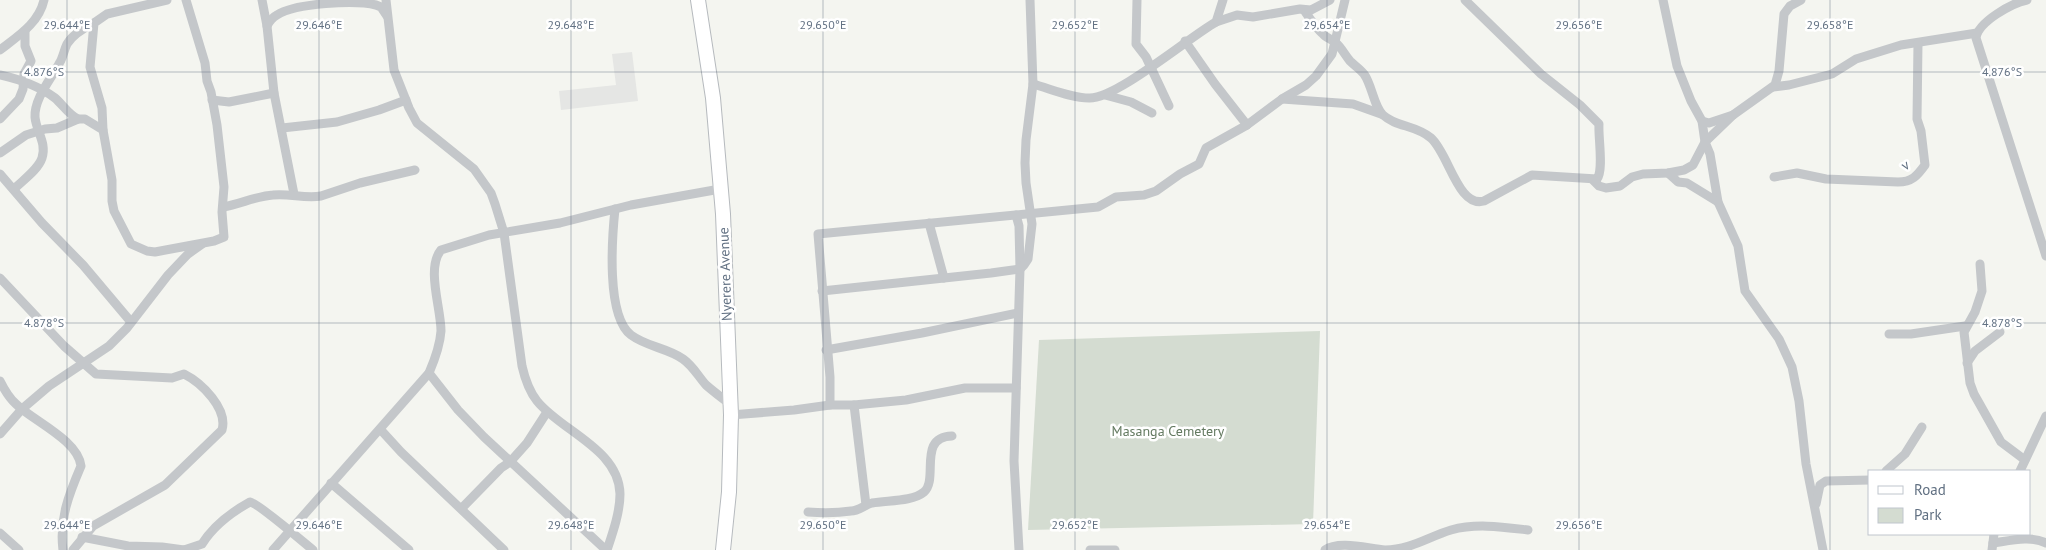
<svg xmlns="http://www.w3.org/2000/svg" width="2046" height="550" viewBox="0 0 2046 550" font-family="'PT Sans',sans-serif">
<rect width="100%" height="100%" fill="#f4f5f0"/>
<polygon fill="#e5e6e4" points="632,52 638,101 561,110 559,91 616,85 612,54"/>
<polygon fill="#d4dcd1" points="1320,331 1313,524 1028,530 1039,340"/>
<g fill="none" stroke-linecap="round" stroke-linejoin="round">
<g stroke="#b6babe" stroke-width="16">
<polyline id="primary" points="698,0 713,98 723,214 731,415 729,492 723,550"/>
</g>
<g stroke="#c4c7ca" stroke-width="9">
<polyline points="262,0 267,26 274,93 294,194"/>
<path d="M386,0l8,70 15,38 8,15 57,46 17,24 4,11 9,29 18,133c3,13 7,25 15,35 24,30 82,48 83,93 0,18 -7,38 -13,56"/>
<polyline points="1137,0 1136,44 1146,57 1169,106"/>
<polyline points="1663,0 1677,66 1691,101 1702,121 1705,142 1710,154 1718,202 1738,246 1745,291 1779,339 1792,367 1799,401 1806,464 1823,550"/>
<path d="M2027,0c-15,3 -49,22 -51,38l70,218"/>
<path d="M1304,10c4,6 14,20 19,24 3,4 9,5 13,9 5,4 9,12 14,18 4,4 10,8 14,13 8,11 10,33 19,41 13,12 33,10 48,23 18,16 27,70 53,63l48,-26 65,4c7,-9 1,-42 2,-55l-19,-19 -39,-31 -76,-74"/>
<polyline points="1216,22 1237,15 1253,17 1300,9 1311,10 1330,0"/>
<path d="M267,26c2,-4 6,-9 10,-11 19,-12 78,-15 99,-10l5,2 6,9"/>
<polyline points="1185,41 1215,84 1247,125"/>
<path d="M0,50c18,-14 39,-27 44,-50"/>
<path d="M0,75c18,4 40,12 55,23 8,7 14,17 23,21"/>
<path d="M1033,84c18,5 38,14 56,14 27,1 99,-60 127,-76l7,-22"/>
<polyline points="1773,87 1789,85 1832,74 1856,59 1901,45 1977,33"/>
<polyline points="1105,95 1131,102 1152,113"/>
<polyline points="1282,99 1353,104 1381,114"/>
<polyline points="212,100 229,102 274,93"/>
<polyline points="0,119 19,99 23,89 24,74 31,61 25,46 25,31"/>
<polyline points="1702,121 1709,123 1733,115 1775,85 1779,71 1784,14 1790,6 1801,0"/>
<polyline points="282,128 337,122 379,110 406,100"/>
<polyline points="103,130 102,108 90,67 94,23 107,14 167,0"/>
<polyline points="0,153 26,135 45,129 57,128 78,119 85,119 103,130 112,180 112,201 114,211 131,244 147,251 155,252 214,241 224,237 222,212 224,187 217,125 211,92 207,81 205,63 186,0"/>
<polyline points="1668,173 1678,182 1687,183 1718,202"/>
<polyline points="0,174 42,223 83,265 131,322"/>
<path d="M1774,177l23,-4 29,6 72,3c14,0 19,-6 27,-17l-4,-34 -4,-12 1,-76"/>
<polyline points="1593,180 1599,186 1606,188 1620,186 1632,177 1643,174 1668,173 1684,170 1693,165 1705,142 1733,115"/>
<path d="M14,189c9,-9 24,-19 28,-31 5,-15 -6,-27 -7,-41 -1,-19 17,-39 25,-55 3,-5 4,-12 7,-18 6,-10 17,-16 27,-21"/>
<path d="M223,207c17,-3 34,-11 50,-12 16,-2 32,4 48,1l39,-13 55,-13"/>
<path d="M615,209c-3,29 -9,107 16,126 16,12 37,13 52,24 10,7 15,17 23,26 8,7 16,13 24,19"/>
<polyline points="1016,215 1019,226 1020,269 1014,461 1019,550"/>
<polyline points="929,223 944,278"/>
<polyline points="1980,264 1982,291 1975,312 1964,332 1970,383 1974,394 2001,442 2025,460"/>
<path d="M0,278l64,68 32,28 76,4 12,-4c18,9 44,35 38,56l-57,55 -72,41 -20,24"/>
<polyline points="822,291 991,273 1020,269 1024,265 1028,259 1032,224 1026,183 1025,163 1026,140 1033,84 1030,0"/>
<polyline points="1889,334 1911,334 1965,326"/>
<polyline points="826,350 922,333 1018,313"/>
<polyline points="1967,363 1975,351 2000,332"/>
<polyline points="429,373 458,410 484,437 606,550"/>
<path d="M0,381c4,8 9,17 16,23 17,17 62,36 65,62 -12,28 -22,53 -18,84"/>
<polyline points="830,405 830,377 818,234 1098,207 1116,197 1144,195 1156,191 1180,174 1199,164 1206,148 1247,125 1282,99 1306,85 1316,76 1332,54 1345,0"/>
<polyline points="854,405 866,505"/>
<polyline points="731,415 794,410 830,405 854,405 906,400 965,388 1016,388"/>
<polyline points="380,429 401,452 504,550"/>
<polyline points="0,434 22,409 49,386 109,346 127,328 168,275 188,254 202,244"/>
<polyline points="1886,471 1905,454 1922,427"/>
<polyline points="2020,471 2046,416"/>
<polyline points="331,483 409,550"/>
<polyline points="1816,504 1820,485 1826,481 1870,480"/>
<polyline points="462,508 501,468 510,462 527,443 547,412"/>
<path d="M808,512c15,1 29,1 43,-1 8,0 13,-6 21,-8 15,-3 40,-1 52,-11 15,-13 -7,-55 28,-56"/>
<polyline points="0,533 19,550"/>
<polyline points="82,537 128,546 162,547 184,550"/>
<path d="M1993,543c15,-2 39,-8 53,0"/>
<path d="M184,550l18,-6c12,-19 28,-31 48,-42 8,1 53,40 63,48"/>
<path d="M273,550l156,-177c6,-14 11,-27 12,-42 0,-23 -15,-63 0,-81l48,-15 71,-12 71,-18 89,-16"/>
<polyline points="1090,550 1115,550"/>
<path d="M1325,550c14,-10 44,-1 60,0 25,0 43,-13 66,-20 25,-7 52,-3 77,0"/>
<polyline points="1992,550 1994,534"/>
</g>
<use href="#primary" stroke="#fff" stroke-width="14"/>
</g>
<path fill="none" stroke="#627183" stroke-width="1" stroke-opacity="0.45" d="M67,0v550M319,0v550M571,0v550M823,0v550M1075,0v550M1327,0v550M1579,0v550M1830,0v550M0,72h2046M0,323h2046"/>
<g text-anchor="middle" stroke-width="5" stroke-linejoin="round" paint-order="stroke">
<g font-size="14" fill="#627183" stroke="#fff">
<text transform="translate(1905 165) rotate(-33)" y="5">v</text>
<text transform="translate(725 274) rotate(-92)" y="5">Nyerere Avenue</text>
</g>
<g font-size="14" fill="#647a61" stroke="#fff">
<text x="1168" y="436">Masanga Cemetery</text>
</g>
</g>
<g font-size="12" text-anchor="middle" fill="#627183" stroke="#fff" stroke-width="5" stroke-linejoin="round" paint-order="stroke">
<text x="67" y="29">29.644°E</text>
<text x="319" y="29">29.646°E</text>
<text x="571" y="29">29.648°E</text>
<text x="823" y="29">29.650°E</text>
<text x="1075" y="29">29.652°E</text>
<text x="1327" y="29">29.654°E</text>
<text x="1579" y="29">29.656°E</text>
<text x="1830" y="29">29.658°E</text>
<text x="44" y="76">4.876°S</text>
<text x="2002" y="76">4.876°S</text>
<text x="44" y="327">4.878°S</text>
<text x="2002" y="327">4.878°S</text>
<text x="67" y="529">29.644°E</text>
<text x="319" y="529">29.646°E</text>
<text x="571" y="529">29.648°E</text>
<text x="823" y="529">29.650°E</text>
<text x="1075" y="529">29.652°E</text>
<text x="1327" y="529">29.654°E</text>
<text x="1579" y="529">29.656°E</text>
</g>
<rect x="1868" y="470" width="162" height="65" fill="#ffffff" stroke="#c0c6cd"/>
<rect x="1878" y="486" width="25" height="8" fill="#ffffff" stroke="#c0c6cd"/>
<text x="1914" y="495" font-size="15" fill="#627183">Road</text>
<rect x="1878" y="508" width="25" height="15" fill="#d4dcd1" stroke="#c0c6cd"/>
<text x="1914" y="520" font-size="15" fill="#627183">Park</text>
</svg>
